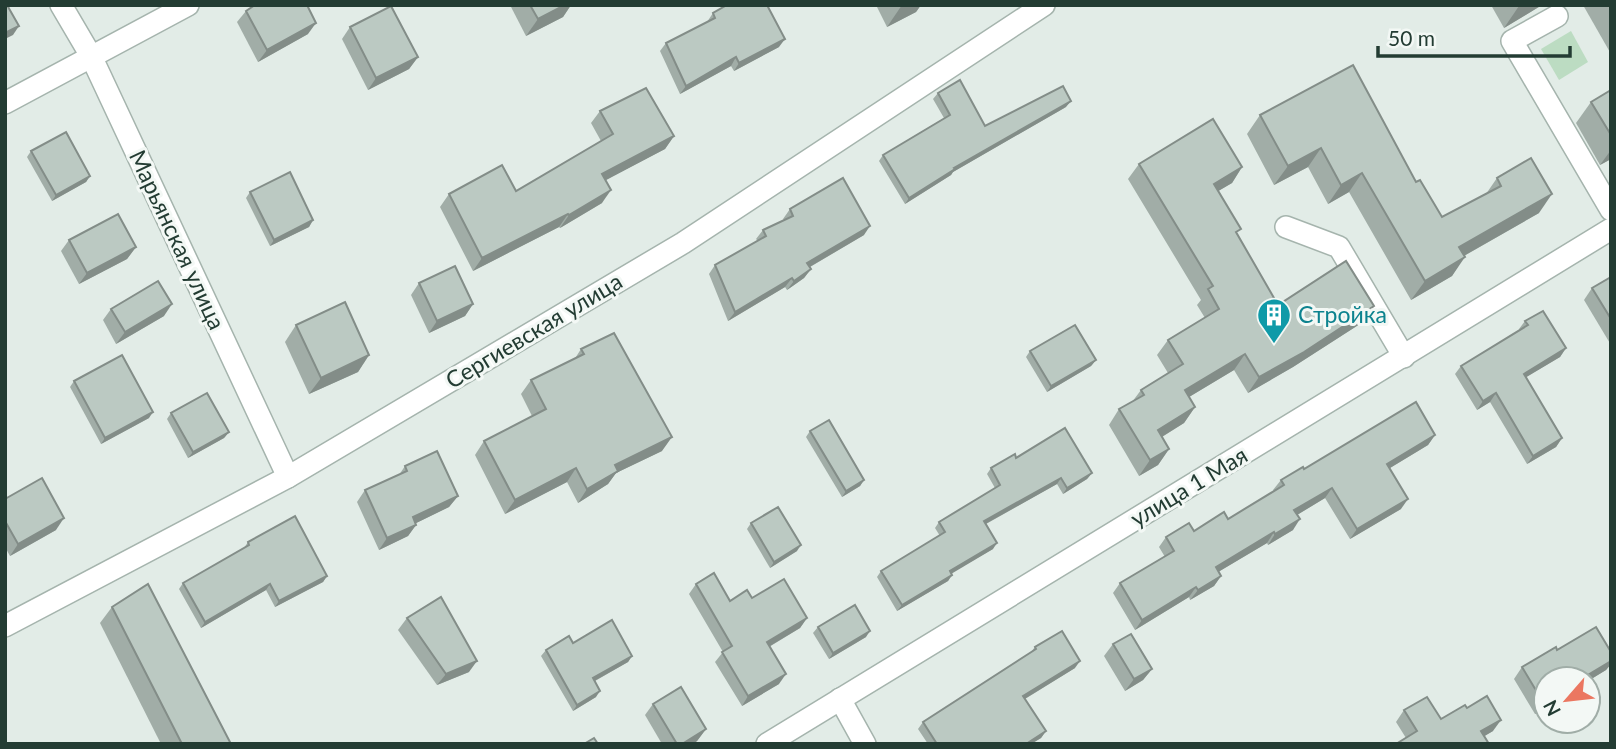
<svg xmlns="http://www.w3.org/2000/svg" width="1616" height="749" viewBox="0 0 1616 749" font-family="Lato,sans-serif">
<rect width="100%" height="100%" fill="#e2ece7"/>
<polygon fill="#bcdcc2" points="1571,31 1588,62 1559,80 1541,49"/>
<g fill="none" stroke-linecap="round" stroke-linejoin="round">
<g stroke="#a5b4ad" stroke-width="24">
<g id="minor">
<polyline points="61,5 91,56 288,477"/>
<polyline points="1557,16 1512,41 1611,210"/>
<polyline points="5,103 188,5"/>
<polyline points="1286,227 1339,247 1404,357"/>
<polyline points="5,626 288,477 683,243 1044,5"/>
<polyline points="840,699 865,744"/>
<polyline points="767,744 1611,229"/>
</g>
</g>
<use href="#minor" stroke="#fff" stroke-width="21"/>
</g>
<g fill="#a1ada7">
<polygon points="510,5 571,5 563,17 526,36"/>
<polygon points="876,5 921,5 916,12 887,27"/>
<polygon points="1491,5 1542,5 1504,28"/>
<polygon points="1583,5 1611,5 1611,54"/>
<polygon points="246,11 308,34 258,62 237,22"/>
<polygon points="713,13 779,47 734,71 731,66 680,94 660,51 666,43 707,22"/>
<polygon points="350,27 418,57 409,69 368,90 342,39"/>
<polygon points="1611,90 1611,159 1600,165 1576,123 1591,102"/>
<polygon points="938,93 985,126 1066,107 953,172 951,175 905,204 879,161 883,155 944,118 933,99"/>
<polygon points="600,111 674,136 665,149 605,180 602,203 560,228 559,227 473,271 440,207 449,194 516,191 601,141 591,123"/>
<polygon points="1260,115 1416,182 1442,217 1486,194 1497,178 1539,213 1464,256 1452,276 1411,300 1349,192 1328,204 1308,167 1274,185 1247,134"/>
<polygon points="31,151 90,176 86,182 52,201 27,157"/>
<polygon points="1139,164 1242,167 1232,183 1218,191 1237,235 1278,305 1374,306 1363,322 1293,367 1248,393 1234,370 1189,397 1195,407 1184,423 1162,437 1169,449 1158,465 1139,476 1109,425 1119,409 1132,402 1141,390 1168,373 1157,355 1168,340 1205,318 1197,305 1201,300 1128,179"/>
<polygon points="250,192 313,220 309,227 270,246 246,198"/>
<polygon points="790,209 864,235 810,267 811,269 804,278 787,290 785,287 728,321 709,274 715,265 758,241 756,239 763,230 784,220 783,219"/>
<polygon points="69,240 136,247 127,259 79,284 61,251"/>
<polygon points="1611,277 1611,345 1584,300 1592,288"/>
<polygon points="419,283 473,304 465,316 429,333 411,295"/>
<polygon points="111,309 164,316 116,344 103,320"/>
<polygon points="1525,321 1566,348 1560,357 1526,377 1562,438 1556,447 1527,464 1490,402 1477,410 1455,374 1461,366 1520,330 1519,329"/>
<polygon points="296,325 369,355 358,372 309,394 285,342"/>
<polygon points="581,349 662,451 616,473 608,484 578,503 567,482 505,514 475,455 484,441 532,416 521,394 531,380 574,360"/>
<polygon points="1030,351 1096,360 1091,366 1047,392 1026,357"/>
<polygon points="74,381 149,418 101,444 70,387"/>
<polygon points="171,413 229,432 224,438 188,458 167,419"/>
<polygon points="810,431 864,480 860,486 842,497 806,437"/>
<polygon points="1435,435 1428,445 1390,468 1401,509 1350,539 1325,498 1297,515 1293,530 1268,545 1267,543 1218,572 1221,576 1214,586 1190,600 1189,597 1135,630 1113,593 1120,583 1165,557 1159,547 1166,537 1194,531 1228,519 1274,491 1273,490 1281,480 1304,469"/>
<polygon points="1016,458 1092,473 1087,479 1063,494 1057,484 986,524 993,549 951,573 952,575 948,581 897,611 877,577 881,571 940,536 935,528 939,522 995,488 987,474 991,468"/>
<polygon points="405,466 458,496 449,507 416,523 416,525 408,536 379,550 357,502 365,490 399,475"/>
<polygon points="5,499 56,530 10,556 5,547"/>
<polygon points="751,523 797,551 770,568 747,529"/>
<polygon points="248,542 327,576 323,582 275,607 266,590 201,628 179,589 183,583 244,548"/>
<polygon points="696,584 730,601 752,598 807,618 800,628 769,647 779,684 742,706 715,662 723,652 689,594"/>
<polygon points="112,607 231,744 161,744 100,623"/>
<polygon points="407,618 469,672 437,685 398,630"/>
<polygon points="818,627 866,637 829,659 813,633"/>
<polygon points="573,643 632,656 628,662 595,681 596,697 573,711 541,656 546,650"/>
<polygon points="1113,644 1152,669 1143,680 1125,691 1104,656"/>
<polygon points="1035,647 1075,668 1025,699 1046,731 1041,738 1031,744 928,744 918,729 923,722 1030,653"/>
<polygon points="1557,650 1611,652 1611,664 1606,670 1588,681 1588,679 1546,679 1546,707 1535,714 1514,679 1522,667"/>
<polygon points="653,704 706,729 697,741 693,744 662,744 645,715"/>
<polygon points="1467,708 1493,731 1484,736 1406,738 1396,722 1404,710 1441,719"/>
</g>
<g fill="#838d88">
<polygon points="565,5 571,5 563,17 526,36 538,19"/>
<polygon points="902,5 921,5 916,12 887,27"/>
<polygon points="1521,5 1542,5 1504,28 1519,6"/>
<polygon points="316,23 308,34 258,62 267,50"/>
<polygon points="19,26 13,35 5,39 5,33"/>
<polygon points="785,39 779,47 734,71 739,63"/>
<polygon points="418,57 409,69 368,90 376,78"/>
<polygon points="736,57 731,66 680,94 686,86"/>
<polygon points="1071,101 1066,107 953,172 951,175 905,204 909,198 954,168"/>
<polygon points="674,136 665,149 593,187 602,174"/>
<polygon points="1321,148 1308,167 1274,185 1288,166"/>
<polygon points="1611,150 1611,159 1600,165"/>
<polygon points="1242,167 1232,183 1203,200 1214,184"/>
<polygon points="1362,173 1349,192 1328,204 1341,185"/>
<polygon points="90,176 86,182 52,201 56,195"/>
<polygon points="611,190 602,203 560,228 569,215"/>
<polygon points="1552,194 1539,213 1446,266 1459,247"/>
<polygon points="568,214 559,227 473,271 482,258"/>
<polygon points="313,220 309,227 270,246 274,240"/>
<polygon points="870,226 864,235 801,272 807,263"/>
<polygon points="136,247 127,259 79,284 87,273"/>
<polygon points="1465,257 1452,276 1411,300 1425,281"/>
<polygon points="811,269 804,278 787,290 794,281"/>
<polygon points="792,278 785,287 728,321 735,312"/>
<polygon points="172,304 164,316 116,344 125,332"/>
<polygon points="473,304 465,316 429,333 437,321"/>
<polygon points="1374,306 1363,322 1293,367 1248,393 1259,377"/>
<polygon points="1566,348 1560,357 1518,382 1524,374"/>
<polygon points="1245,354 1234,370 1174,406 1185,390"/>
<polygon points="369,355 358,372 309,394 321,378"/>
<polygon points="1096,360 1091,366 1047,392 1051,386"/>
<polygon points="1496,393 1490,402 1477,410 1483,401"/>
<polygon points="1195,407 1184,423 1147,446 1158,430"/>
<polygon points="153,412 149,418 101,444 105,438"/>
<polygon points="229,432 224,438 188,458 193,452"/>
<polygon points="1435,435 1428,445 1380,474 1387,464"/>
<polygon points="672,437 662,451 616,473 608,484 578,503 587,489 615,465"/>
<polygon points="1562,438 1556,447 1527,464 1533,456"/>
<polygon points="1169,449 1158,465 1139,476 1150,460"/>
<polygon points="576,468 567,482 505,514 515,500"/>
<polygon points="1092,473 1087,479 1063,494 1067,488"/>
<polygon points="1061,478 1057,484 980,527 984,521"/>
<polygon points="864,480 860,486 842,497 846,491"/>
<polygon points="1332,488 1325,498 1287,521 1294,510"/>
<polygon points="458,496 449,507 404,529 413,517"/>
<polygon points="1408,499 1401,509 1350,539 1357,529"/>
<polygon points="64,518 56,530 10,556 18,544"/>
<polygon points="1300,519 1293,530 1268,545 1275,534"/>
<polygon points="416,525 408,536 379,550 387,538"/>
<polygon points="1274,532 1267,543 1208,578 1216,567"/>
<polygon points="997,543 993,549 946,577 950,571"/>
<polygon points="801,545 797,551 770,568 774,562"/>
<polygon points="952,575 948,581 897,611 902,605"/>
<polygon points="327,576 323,582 275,607 279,601"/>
<polygon points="1221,576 1214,586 1190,600 1198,590"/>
<polygon points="270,584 266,590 201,628 205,622"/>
<polygon points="1196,587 1189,597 1135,630 1142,620"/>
<polygon points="807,618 800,628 760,652 767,642"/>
<polygon points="870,631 866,637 829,659 833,653"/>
<polygon points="632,656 628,662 589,684 593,678"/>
<polygon points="477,661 469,672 437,685 446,674"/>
<polygon points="1080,661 1075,668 1018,703 1023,696"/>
<polygon points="1611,661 1611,664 1606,670 1588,681 1588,679 1581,679"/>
<polygon points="1152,669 1143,680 1125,691 1134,679"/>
<polygon points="786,674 779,684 742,706 748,696"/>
<polygon points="600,691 596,697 573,711 577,705"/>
<polygon points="1546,700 1546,707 1535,714 1543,702"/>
<polygon points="1501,720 1493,731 1473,743 1481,731"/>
<polygon points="706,729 697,741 693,744 682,744"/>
<polygon points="1046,731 1041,738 1031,744 1026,744"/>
</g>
<g fill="#bbc9c2" stroke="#838d88" stroke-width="2">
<polygon points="5,5 7,5 19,26 5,33"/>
<polygon points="255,5 307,5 316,23 267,50 246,11"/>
<polygon points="530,5 565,5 538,19"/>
<polygon points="727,5 767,5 785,39 739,63 736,57 686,86 666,43 715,18 713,13"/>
<polygon points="391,6 418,57 376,78 350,27"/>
<polygon points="1353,65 1416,182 1420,180 1442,217 1501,186 1497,178 1531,158 1552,194 1459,247 1465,257 1425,281 1362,173 1341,185 1321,148 1288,166 1260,115"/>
<polygon points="960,80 985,126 1063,86 1071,101 954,168 955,169 909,198 883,155 950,115 938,93"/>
<polygon points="646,88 674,136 602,174 611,190 569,215 568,214 482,258 449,194 502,165 516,191 613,134 600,111"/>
<polygon points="1611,90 1611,135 1591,102"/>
<polygon points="1213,119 1242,167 1214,184 1241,229 1236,232 1278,305 1346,261 1374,306 1304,352 1259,377 1245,354 1185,390 1195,407 1158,430 1169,449 1150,460 1119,409 1144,395 1141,390 1183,364 1168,340 1219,309 1208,289 1213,286 1139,164"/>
<polygon points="66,132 90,176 56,195 31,151"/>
<polygon points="290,172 313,220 274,240 250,192"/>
<polygon points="843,178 870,226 807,263 811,269 794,281 792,278 735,312 715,265 766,236 763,230 793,216 790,209"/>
<polygon points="118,214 136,247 87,273 69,240"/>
<polygon points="455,266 473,304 437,321 419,283"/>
<polygon points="1611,277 1611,319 1592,288"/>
<polygon points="158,281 172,304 125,332 111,309"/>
<polygon points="345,302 369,355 321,378 296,325"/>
<polygon points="1543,311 1566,348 1524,374 1562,438 1533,456 1496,393 1483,401 1461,366 1528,325 1525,321"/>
<polygon points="1075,325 1096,360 1051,386 1030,351"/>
<polygon points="614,333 672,437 615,465 618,471 587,489 576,468 515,500 484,441 546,409 531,380 584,354 581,349"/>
<polygon points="122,355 153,412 105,438 74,381"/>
<polygon points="207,393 229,432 193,452 171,413"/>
<polygon points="1416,402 1435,435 1387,464 1408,499 1357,529 1332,488 1294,510 1300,519 1275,534 1274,532 1216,567 1221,576 1198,590 1196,587 1142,620 1120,583 1174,551 1166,537 1189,523 1194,531 1224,512 1228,519 1284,485 1281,480 1303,467 1304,469"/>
<polygon points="829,420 864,480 846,491 810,431"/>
<polygon points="1065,428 1092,473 1067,488 1061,478 984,521 997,543 950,571 952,575 902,605 881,571 945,532 939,522 1000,485 991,468 1015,454 1016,458"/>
<polygon points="437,451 458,496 413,517 416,525 387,538 365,490 407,471 405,466"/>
<polygon points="42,478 64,518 18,544 5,521 5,499"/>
<polygon points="778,507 801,545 774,562 751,523"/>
<polygon points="295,516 327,576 279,601 270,584 205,622 183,583 249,545 248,542"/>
<polygon points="714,573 730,601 747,590 752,598 784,579 807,618 767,642 786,674 748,696 722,652 732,646 696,584"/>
<polygon points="148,584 231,744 182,744 112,607"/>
<polygon points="441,597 477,661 446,674 407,618"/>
<polygon points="855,605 870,631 833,653 818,627"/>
<polygon points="612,620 632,656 593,678 600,691 577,705 546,650 569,636 573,643"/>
<polygon points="1596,627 1611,652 1611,661 1581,679 1546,679 1546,700 1543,702 1522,667 1556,647 1557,650"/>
<polygon points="1062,631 1080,661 1023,696 1046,731 1026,744 937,744 923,722 1036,649 1035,647"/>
<polygon points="1131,634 1152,669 1134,679 1113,644"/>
<polygon points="681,687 706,729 682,744 677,744 653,704"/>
<polygon points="1487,696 1501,720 1481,731 1489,744 1396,744 1417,731 1404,710 1427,697 1441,719 1465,705 1467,708"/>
<polygon points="594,738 598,744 584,744"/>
</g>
<defs>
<g id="building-pin" transform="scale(1.75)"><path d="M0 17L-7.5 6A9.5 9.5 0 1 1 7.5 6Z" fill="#0f9aa8" stroke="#f3f8f5"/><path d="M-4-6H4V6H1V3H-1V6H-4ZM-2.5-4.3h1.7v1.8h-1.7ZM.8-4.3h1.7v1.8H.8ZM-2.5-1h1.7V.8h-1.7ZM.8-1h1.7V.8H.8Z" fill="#fff"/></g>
</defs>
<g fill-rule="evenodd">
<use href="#building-pin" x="1274" y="315"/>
</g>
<g text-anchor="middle" stroke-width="6" stroke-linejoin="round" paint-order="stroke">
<g font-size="23" fill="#233c33" stroke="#f3f8f5">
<text transform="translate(177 240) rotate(65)" y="8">Марьянская улица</text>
<text transform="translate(534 331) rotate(-31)" y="8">Сергиевская улица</text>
<text transform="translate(1189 487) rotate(-31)" y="8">улица 1 Мая</text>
</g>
<g font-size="23" fill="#0d838f" stroke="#f3f8f5" text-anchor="start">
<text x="1298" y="323">Стройка</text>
</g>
</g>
<rect width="1616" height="749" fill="none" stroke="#233c33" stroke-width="14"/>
<g transform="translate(1567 700) rotate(242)"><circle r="33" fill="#f3f8f5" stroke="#a0ada7" stroke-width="2"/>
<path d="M0-5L12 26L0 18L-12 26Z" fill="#eb7761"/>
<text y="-10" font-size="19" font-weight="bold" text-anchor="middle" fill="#233c33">N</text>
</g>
<path d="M1378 46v10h192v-10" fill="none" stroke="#233c33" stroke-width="3.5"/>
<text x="1388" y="46" font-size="21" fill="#233c33" stroke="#f3f8f5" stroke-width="5" paint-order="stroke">50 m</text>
</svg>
